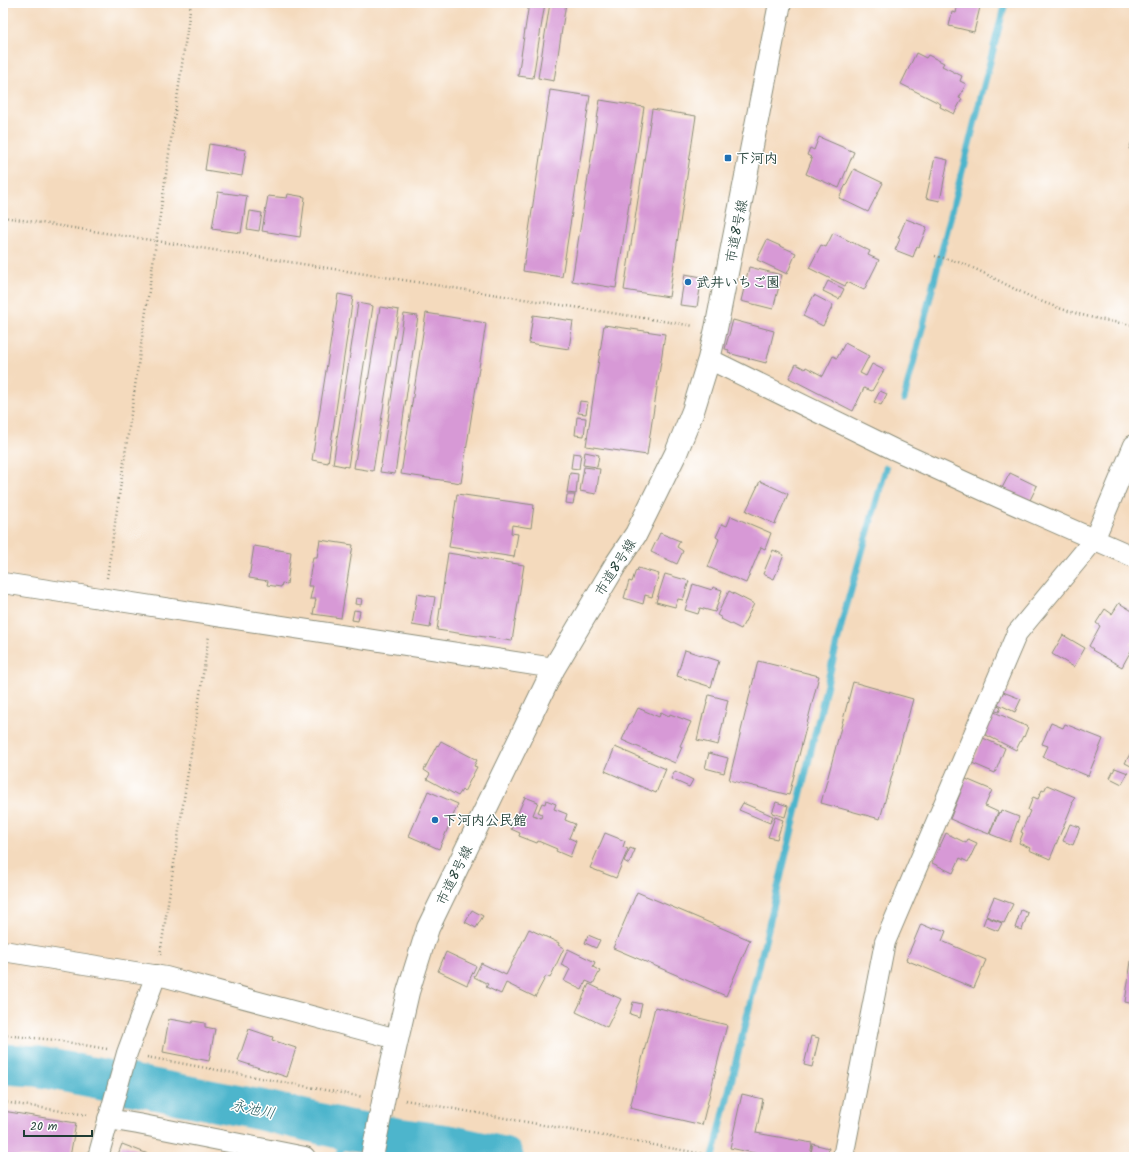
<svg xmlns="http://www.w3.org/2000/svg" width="1137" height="1160" viewBox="0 0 1137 1160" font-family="Kalam,'Klee One',sans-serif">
<rect width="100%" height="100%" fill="#fff"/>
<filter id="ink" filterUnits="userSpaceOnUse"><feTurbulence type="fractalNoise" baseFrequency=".025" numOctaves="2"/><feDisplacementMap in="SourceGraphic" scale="8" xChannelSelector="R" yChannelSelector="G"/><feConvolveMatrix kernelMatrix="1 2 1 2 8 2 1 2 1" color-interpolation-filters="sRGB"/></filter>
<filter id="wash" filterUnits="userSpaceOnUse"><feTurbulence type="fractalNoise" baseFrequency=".012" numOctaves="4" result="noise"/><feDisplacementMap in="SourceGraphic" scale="16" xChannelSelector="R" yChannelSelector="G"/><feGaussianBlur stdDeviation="0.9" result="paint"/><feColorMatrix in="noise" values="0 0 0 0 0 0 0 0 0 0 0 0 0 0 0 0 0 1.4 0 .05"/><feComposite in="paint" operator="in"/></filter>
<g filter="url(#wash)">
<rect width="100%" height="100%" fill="#f4dabd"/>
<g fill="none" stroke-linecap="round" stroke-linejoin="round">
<g stroke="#4db5cc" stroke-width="7">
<polyline points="904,399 1005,3"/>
<polyline points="338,1157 347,1130"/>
<polyline points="713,1157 843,618 886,468"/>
</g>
<polyline stroke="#4db5cc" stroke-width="41" points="3,1064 35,1066 261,1110 347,1130 397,1138 449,1145 503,1157"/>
</g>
<g id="blocks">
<g fill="#d799d6">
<polygon points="529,3 545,3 533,78 518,76"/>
<polygon points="550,3 566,3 554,81 538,78"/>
<polygon points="958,3 981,3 974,32 949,26 952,12 956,13"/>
<polygon points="916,53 926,58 928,55 944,63 942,66 962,76 960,81 966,84 959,98 962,99 954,114 940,107 941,104 901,84"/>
<polygon points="550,90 590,96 562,277 523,271"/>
<polygon points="600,100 644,107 616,288 572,281"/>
<polygon points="652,109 696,116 669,297 624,290"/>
<polygon points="1134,136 1134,151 1129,149"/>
<polygon points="819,137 854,152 839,188 806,174 812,159 810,158 811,157 807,155 810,148 814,150"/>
<polygon points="209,144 246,150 242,176 205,170"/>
<polygon points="935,157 948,160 940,201 926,198"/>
<polygon points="854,169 883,183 868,212 839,198"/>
<polygon points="218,192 247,196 241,233 212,229"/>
<polygon points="288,194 305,197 300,237 262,231 268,196 287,198"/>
<polygon points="250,211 262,213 259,231 247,229"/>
<polygon points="906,219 927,227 919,247 917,246 913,257 895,250 900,239 898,238"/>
<polygon points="833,233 870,251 868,255 879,260 864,290 847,282 845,286 809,268 821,245 826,247"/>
<polygon points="767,240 796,253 787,274 757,260"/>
<polygon points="749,267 782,275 773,309 741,301"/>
<polygon points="685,274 702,277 697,307 680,305"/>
<polygon points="828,281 844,289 839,299 823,291"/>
<polygon points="338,294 353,297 328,463 312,460"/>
<polygon points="814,295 833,305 823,326 803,316"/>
<polygon points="358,303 373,306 348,467 333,464"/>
<polygon points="380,307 399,310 373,471 354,468"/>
<polygon points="426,313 486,323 461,483 401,474"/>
<polygon points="404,314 418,316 395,474 380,472"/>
<polygon points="533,315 573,321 569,349 529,343"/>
<polygon points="733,320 774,331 766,363 728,353 729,350 725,349"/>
<polygon points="604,325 665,334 647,455 586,446"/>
<polygon points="845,343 869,356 860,373 866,376 872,364 884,370 872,391 864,388 853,411 789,378 796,364 805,369 806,367 823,376 833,356 837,358"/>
<polygon points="880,391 887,394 881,405 874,402"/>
<polygon points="580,401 588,402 586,414 578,413"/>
<polygon points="577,417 586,418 584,436 575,435"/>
<polygon points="585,452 599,455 597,467 583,465"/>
<polygon points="573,453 581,454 579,469 571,468"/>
<polygon points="584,467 600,469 596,494 580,491"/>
<polygon points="570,473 578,474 576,494 567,493"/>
<polygon points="1010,473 1037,486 1029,502 1002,488"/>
<polygon points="760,481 788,494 775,524 746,511"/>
<polygon points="457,494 534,505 531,528 512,525 511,533 518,534 514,557 449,547"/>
<polygon points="567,495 575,495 573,504 566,503"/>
<polygon points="731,516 771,533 765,549 761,547 746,583 708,567 719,539 716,537 722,524 727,526"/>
<polygon points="660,533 680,541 677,547 683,551 677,564 651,552"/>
<polygon points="320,540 353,545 341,618 313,614 316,599 310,599 313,586 308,586 313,557 317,557"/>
<polygon points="254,546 291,552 287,584 282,583 281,587 267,585 268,581 249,578"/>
<polygon points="773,550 784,555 774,579 763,574"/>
<polygon points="448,553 524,565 512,641 437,630"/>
<polygon points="638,568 659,574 652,597 645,595 643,604 624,598 629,581 632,582 636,570 637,571"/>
<polygon points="665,574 689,581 683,600 678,599 675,607 656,602"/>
<polygon points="693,584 712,590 713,587 722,590 715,612 700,608 698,614 685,610"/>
<polygon points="729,591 754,604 741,629 721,619 722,618 717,615"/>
<polygon points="417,594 435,597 430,628 412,625"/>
<polygon points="356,598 362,599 361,605 355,604"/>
<polygon points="1119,603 1134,612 1134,640 1131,645 1133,647 1122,667 1092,650 1093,649 1089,646 1100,626 1096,623 1105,609 1112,614"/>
<polygon points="354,610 360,611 358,621 352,620"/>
<polygon points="1063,635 1085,648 1074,667 1052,654"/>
<polygon points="685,650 719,661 711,687 677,676"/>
<polygon points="758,661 819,676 789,795 729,780"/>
<polygon points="853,682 913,699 880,819 821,803"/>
<polygon points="1003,692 1021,699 1015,712 998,704"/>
<polygon points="709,695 728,700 718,745 697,740 703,714 704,714"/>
<polygon points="996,704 1001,707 999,712 993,710"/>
<polygon points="638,708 659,717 661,712 669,716 670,714 691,722 680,746 682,747 675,763 622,740 629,724 630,724"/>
<polygon points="992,711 1028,727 1024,737 1023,736 1016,750 982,733"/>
<polygon points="1051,723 1063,728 1065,724 1103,739 1088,776 1043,757 1048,746 1042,744"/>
<polygon points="983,738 1005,748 995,773 972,763"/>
<polygon points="441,741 477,760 474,766 477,767 464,792 462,790 458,796 427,779 430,774 424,770 437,745 438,746"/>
<polygon points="615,747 666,769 656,793 605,771"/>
<polygon points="1134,747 1134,771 1132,770 1133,767 1125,763"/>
<polygon points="709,753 728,758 724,773 705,768"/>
<polygon points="1115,768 1128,773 1122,784 1110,778"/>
<polygon points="675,771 693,780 689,787 671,779"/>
<polygon points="966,779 992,790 985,806 998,812 989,834 976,829 976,830 950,819"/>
<polygon points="1047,785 1075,797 1072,802 1073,803 1050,859 1029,850 1030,848 1019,843 1023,833 1021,832 1030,811 1028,810 1033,797 1038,799 1042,790 1044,791"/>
<polygon points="428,791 458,804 439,849 409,836"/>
<polygon points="525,797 538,802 533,815 541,818 542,814 538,812 542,803 545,804 546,800 556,804 554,809 567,814 565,820 575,824 569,838 576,841 570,857 556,851 557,849 538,841 537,843 519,836 520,833 511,829"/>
<polygon points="776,802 788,806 785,817 772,813"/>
<polygon points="743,803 773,816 770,823 739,810"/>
<polygon points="1001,810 1019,817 1010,842 990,834 999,812 1000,813"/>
<polygon points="775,817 783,820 777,839 768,837"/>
<polygon points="1070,824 1080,827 1073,845 1063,841"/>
<polygon points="605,833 625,841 623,847 628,849 616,878 590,868"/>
<polygon points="946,833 966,843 968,839 977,843 968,862 960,858 953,873 932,863"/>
<polygon points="630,848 635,850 629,864 624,861"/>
<polygon points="637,892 750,940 726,996 613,948"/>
<polygon points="994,897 1013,904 1004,923 986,916"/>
<polygon points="472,910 483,916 476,928 465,922"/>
<polygon points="1021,910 1028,913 1022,930 1015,928"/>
<polygon points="986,917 1002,923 998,931 983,925"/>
<polygon points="921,924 933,929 934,927 946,931 942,941 986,960 974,988 906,960"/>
<polygon points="529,929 559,943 558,945 564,948 550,978 546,976 535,997 506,983 501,994 486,987 488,984 474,977 481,963 506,975"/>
<polygon points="588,935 600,940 596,948 585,943"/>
<polygon points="1133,948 1134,948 1134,1004 1125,1002"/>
<polygon points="568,949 595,962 593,967 600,971 593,984 586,981 582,990 564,981 570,969 561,965"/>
<polygon points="446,952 476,966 467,985 438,971"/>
<polygon points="589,984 621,999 607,1027 576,1012"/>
<polygon points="633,1002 642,1004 639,1017 630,1014"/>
<polygon points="655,1007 727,1025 702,1125 630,1108"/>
<polygon points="169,1019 192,1023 193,1021 205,1023 205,1027 215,1029 209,1061 163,1052"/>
<polygon points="249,1029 273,1037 272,1040 296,1048 287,1077 238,1061"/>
<polygon points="811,1036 819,1038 812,1067 804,1065"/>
<polygon points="742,1094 763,1099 756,1133 812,1143 810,1157 773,1157 730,1148"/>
<polygon points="3,1111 76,1123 70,1157 3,1157"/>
<polygon points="122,1144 156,1157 117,1157"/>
<polygon points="813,1144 829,1148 827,1157 810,1157"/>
</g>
</g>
</g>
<g filter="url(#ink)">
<use href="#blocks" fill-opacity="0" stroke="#8a8c78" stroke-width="1"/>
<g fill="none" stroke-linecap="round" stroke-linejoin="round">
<g stroke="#8a8c78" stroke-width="22">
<g id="minor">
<polyline points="709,359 895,450 1000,498 1134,557"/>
<polyline points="3,583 554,668"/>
<polyline points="3,951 166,977 397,1039"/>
<polyline points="108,1119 138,1124 305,1157"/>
<polyline points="98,1157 127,1053 156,975"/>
<polyline points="843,1157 885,942 1017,633 1094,540 1134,445"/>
</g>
</g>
<g stroke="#8a8c78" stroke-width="24">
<polyline id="tertiary" points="372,1157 384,1097 408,992 428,928 554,668 616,564 636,534 676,453 693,411 709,359 716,329 780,3"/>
</g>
<g stroke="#8a8c78" stroke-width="2.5" stroke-dasharray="1 3" stroke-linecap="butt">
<polyline points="3,217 157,241 694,326"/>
<path d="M935,256c13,3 26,6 38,12 18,8 35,18 52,26 35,17 71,26 109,31"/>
<polyline points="107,578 191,3"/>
<polyline points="160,955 209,635"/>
<polyline points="3,1035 55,1040 107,1049"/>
<polyline points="147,1057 363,1097"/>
<polyline points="405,1100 720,1157"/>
<polyline points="3,1102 88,1115"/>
</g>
<use href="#minor" stroke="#fff" stroke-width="20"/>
<use href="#tertiary" stroke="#fff" stroke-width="22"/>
</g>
</g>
<g fill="#1f6fb2" stroke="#fff" stroke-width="1.5">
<rect x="724" y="154" width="8" height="8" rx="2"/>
<circle cx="688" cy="282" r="4"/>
<circle cx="435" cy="820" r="4"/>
</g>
<g text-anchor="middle" stroke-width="3" stroke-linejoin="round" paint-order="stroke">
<g font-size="14" font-weight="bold" fill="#1f3d34" stroke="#fff" text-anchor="start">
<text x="736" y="163">下河内</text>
<text x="696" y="287">武井いちご園</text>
<text x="443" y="825">下河内公民館</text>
</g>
<g font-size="14" fill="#1f3d34" stroke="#fff">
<text transform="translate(736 231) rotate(-79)" y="5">市道8号線</text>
<text transform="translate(615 567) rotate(-58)" y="5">市道8号線</text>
<text transform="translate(454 875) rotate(-64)" y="5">市道8号線</text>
</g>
<g font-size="15" font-style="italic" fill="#2d6162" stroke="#fff">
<text transform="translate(253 1109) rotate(12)" y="5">永池川</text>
</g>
</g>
<rect width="1137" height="1160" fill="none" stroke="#fff" stroke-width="16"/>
<path d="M24 1130v6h68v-6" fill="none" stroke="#1f3d34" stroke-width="2"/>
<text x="30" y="1130" font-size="12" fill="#1f3d34" stroke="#ffffff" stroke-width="3" paint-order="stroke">20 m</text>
</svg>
